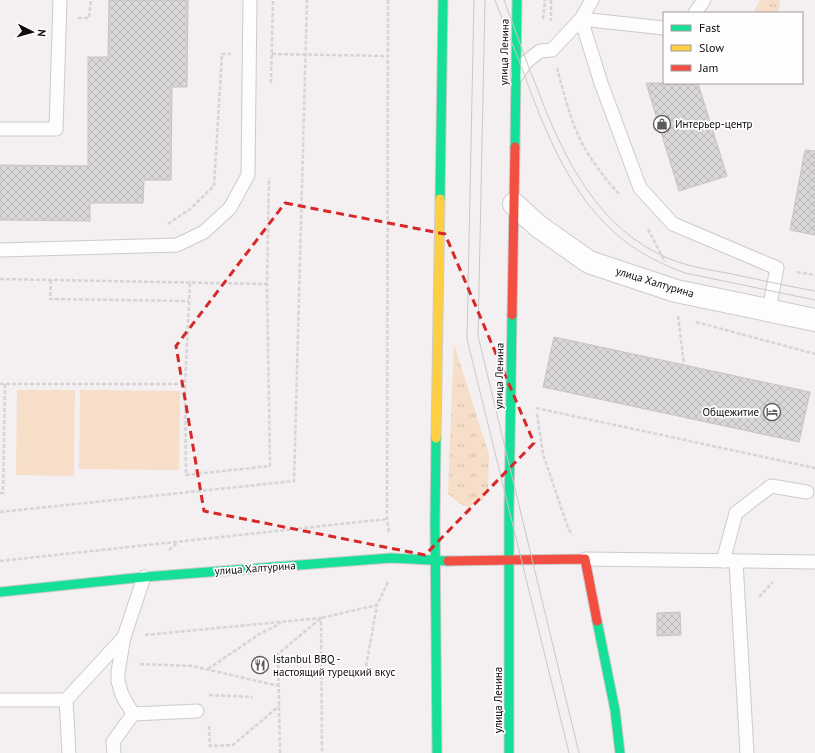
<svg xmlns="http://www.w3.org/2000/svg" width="815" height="753" viewBox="0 0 815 753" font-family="'PT Sans',sans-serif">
<defs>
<pattern id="grass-tufts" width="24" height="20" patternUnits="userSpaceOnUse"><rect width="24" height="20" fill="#f6dec8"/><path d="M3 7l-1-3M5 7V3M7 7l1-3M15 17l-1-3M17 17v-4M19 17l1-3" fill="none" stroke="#d2bdab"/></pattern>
<pattern id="building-cross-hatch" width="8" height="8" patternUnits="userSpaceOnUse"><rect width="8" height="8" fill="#dad7d8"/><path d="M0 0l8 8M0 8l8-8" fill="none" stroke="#bab7b8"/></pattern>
</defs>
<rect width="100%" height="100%" fill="#f4eff1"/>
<g fill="url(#grass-tufts)">
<polygon points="760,0 780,0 778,13 753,13"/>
<polygon points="454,344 489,455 488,488 483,500 468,507 459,503 448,494"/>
</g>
<g fill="#f6dec8">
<polygon points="17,390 75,390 74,476 16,475"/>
<polygon points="80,390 180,391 179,470 79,469"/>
</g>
<g fill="url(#building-cross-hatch)" stroke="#c6c3c4">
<polygon points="109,0 188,0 187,87 172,87 171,180 144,180 143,203 90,203 90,221 0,220 0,165 88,166 88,57 108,57"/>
<polygon points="646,83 698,83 727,176 679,191"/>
<polygon points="805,150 815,151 815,235 790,230"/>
<polygon points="554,337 810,392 799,442 543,387"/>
<polygon points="680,612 681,635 657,636 657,613"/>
</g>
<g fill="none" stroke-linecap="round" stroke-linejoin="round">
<g stroke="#cecacb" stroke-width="15">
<g id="lane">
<polyline points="592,0 581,19 601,83 640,188 673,224 777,268 769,310"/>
<polyline points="695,13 704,0"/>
<polyline points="517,75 526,62 540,51 552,50 581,19 664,28"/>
<polyline points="0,129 56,129 60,0"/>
<polyline points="0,250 177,245 204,232 230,208 248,175 250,0"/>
<polyline points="585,559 815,562"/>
<polyline points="723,561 736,513 771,486 807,492"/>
<polyline points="736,561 747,753"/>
<polyline points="144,577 124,637 118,672 118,681 122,695 133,714 197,711"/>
<polyline points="0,700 66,700 69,753"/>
<polyline points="66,700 124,637"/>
<polyline points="114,753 113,742 133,714"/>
</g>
</g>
<g stroke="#cecacb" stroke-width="24">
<polyline id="street" points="514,204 538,226 589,262 676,291 815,320"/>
</g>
<g stroke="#cecacb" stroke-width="11">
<g id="fast">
<polyline points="515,147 517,0"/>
<polyline points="440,199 443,0"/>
<polyline points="436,438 435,523 437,753"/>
<polyline points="0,592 144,577 391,558 448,561"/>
<polyline points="597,621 615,710 620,753"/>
<polyline points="509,753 509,511 512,315"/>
</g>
</g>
<g stroke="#cecacb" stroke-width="11">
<polyline id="slow" points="436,438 440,199"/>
</g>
<g stroke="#cecacb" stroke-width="11">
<g id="jam">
<polyline points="512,315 515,147"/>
<polyline points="448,561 585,559 597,621"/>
</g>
</g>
<g stroke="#d5d5d5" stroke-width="2.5" stroke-dasharray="4 2" stroke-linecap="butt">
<polyline points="388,0 387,519 389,533"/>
<polyline points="551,0 551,21"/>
<polyline points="78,18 89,18 91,0"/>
<polyline points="543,19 545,0"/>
<polyline points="272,54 388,56"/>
<path d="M557,68c7,26 14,55 27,79 10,17 22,33 35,47"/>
<polyline points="271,83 273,0"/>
<polyline points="168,224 190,209 214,186 222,54 231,54"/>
<polyline points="648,229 665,262"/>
<polyline points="797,272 815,275"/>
<polyline points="0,279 267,284"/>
<polyline points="51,280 50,299 189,301"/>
<polyline points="190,283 185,384 186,475 270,466 267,284 269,178"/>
<polyline points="678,316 684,364"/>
<polyline points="696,322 815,354"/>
<polyline points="0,384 185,384"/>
<polyline points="536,408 815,468"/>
<polyline points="537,414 543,454 568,528 572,535"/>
<polyline points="0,493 3,493 5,384"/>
<polyline points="0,512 294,481 307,0"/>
<polyline points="169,550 177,543"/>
<polyline points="0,561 387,519"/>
<polyline points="759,597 773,582"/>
<polyline points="145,635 321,618 322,753"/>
<polyline points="140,664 192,666 279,686"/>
<polyline points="208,669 258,635 281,623"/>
<polyline points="364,678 377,605"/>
<polyline points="209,695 253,697"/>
<polyline points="209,726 210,746 233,745 279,706"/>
<polyline points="280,753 278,654 321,618 377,605 388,582"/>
</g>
<use href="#lane" stroke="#fdfdfd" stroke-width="13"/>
<use href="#street" stroke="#fdfdfd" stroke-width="22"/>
<use href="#fast" stroke="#16e098" stroke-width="9"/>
<use href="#slow" stroke="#ffcf43" stroke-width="9"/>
<use href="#jam" stroke="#f24e42" stroke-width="9"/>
<g stroke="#c9c8c8" stroke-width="1">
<polyline points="474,0 467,339 569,753"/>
<polyline points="485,0 478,336 579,753"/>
<path d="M495,0c9,24 19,47 28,71 22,60 47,126 99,168 19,15 41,26 63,34l130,27"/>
<path d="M504,0c11,29 21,59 33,88 26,69 61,142 133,171 20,8 41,11 62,15 28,6 55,12 83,17"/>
</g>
</g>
<path fill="none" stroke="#d62828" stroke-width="3" stroke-dasharray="8 5" stroke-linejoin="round" d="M285,203l160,31 89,209 -109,112 -221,-44 -28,-165z"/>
<defs>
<g id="shop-ring" transform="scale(0.9)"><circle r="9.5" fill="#fffdfe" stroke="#5e5b5c" stroke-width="1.5"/><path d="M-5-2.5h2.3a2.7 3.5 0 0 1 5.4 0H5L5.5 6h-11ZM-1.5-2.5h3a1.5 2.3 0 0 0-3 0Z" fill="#5e5b5c"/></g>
<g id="hotel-ring" transform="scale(0.9)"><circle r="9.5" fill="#fffdfe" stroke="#5e5b5c" stroke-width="1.5"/><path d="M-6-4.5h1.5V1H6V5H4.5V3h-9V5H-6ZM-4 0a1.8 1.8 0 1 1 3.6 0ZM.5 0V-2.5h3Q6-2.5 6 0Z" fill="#5e5b5c"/></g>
<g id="restaurant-ring" transform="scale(0.9)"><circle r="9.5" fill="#fffdfe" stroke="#5e5b5c" stroke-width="1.5"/><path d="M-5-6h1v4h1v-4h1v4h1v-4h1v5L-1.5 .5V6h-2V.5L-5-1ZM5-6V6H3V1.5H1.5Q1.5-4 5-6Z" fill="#5e5b5c"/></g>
</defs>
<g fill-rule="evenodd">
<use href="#shop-ring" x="662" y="124"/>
<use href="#hotel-ring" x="772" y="412"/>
<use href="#restaurant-ring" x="260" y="665"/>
</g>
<g text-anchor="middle" stroke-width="3.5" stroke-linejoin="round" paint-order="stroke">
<g font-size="11" fill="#0e0b0c" stroke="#fffdfe">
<text transform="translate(504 52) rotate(-89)" y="4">улица Ленина</text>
<text transform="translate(655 282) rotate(17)" y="4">улица Халтурина</text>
<text transform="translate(499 376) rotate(-89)" y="4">улица Ленина</text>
<text transform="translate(255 568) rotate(-4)" y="4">улица Халтурина</text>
<text transform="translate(498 700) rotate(-90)" y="4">улица Ленина</text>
</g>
<g font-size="11" fill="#0e0b0c" stroke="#fffdfe" text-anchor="start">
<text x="675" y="128">Интерьер-центр</text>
<text x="759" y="416" text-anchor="end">Общежитие</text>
<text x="273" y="663">Istanbul BBQ -<tspan x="273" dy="13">настоящий турецкий вкус</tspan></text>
</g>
</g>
<rect x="663" y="12" width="140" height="72" fill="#fffdfe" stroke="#9f9c9d"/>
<rect x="671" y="25" width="20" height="6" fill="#16e098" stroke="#9f9c9d"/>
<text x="699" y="32" font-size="12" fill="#0e0b0c">Fast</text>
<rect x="671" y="45" width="20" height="6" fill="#ffcf43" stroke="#9f9c9d"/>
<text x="699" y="52" font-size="12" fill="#0e0b0c">Slow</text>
<rect x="671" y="65" width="20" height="6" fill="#f24e42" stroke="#9f9c9d"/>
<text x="699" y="72" font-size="12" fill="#0e0b0c">Jam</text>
<g transform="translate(32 32) rotate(96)" stroke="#fffdfe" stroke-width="3" paint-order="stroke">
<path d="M0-3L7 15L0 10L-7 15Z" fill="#0e0b0c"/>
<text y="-6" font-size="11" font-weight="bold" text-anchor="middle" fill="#0e0b0c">N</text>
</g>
</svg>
